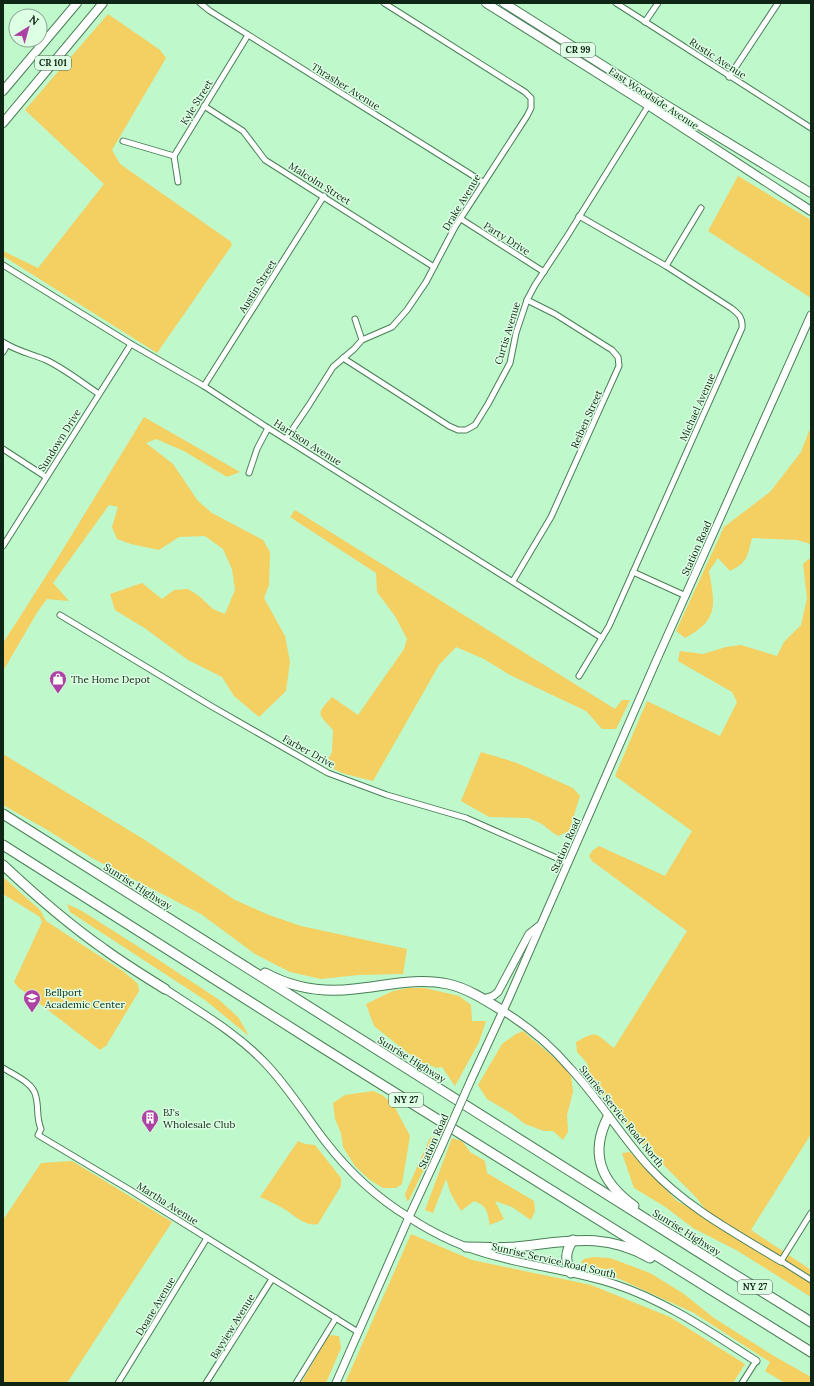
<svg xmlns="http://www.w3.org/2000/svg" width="814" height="1386" viewBox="0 0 814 1386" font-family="Lora,serif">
<rect width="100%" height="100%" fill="#bff8ca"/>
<g fill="#f4cf62">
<polygon points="108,14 160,50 166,58 112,150 120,164 230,241 232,245 157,353 3,256 3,251 38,268 104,184 25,110"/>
<polygon points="738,176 811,220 811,298 708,231"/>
<polygon points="144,417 240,472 227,477 184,451 156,439 146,443 173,464 198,501 212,513 263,540 270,552 269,585 264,598 285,636 290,662 286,691 259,717 234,696 222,677 188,660 146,629 115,610 110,594 142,583 162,599 174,590 188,589 199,596 213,609 225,614 235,590 232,569 223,549 205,536 179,537 159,550 131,544 117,539 112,527 118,507 109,505 53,583 69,601 47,599 38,611 3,671 3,643 57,559"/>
<path d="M811,426v120l-1,-2 -13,-4 -45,-2c-5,19 -4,24 -22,33l-12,-13 -9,13c6,34 10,49 -24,67l-9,-7 48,-104 46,-35 31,-40z"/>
<path d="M295,510l320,199 7,-9h8l-14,29h-14l-16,-18 -76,-36 -26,-16 -28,-12 -17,18 -66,116 -28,-7 -20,-9 7,-13 1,-22c-16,-18 -17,-15 -1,-33l26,18 46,-66 3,-10 -12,-23 -18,-24 -1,-19 -86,-56z"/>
<path d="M811,557v577l-60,96 60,40v27l-73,-46 -45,-23 -29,-22 -30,-18 -12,-35 8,-1 47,49 39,22 -21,-27 -60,-59 -43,-53 -5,-21 -10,-11 -1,-10c23,-13 19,-8 38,6l73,-117 -95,-70 -3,-5 3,-5 7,-5 66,30 27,-45 -77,-55 32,-75 73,35 17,-34 -5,-10 -54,-31 2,-10 23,3 23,-7 15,-2 36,11 7,-14 17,-17 6,-27 -4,-34z"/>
<polygon points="481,752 517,763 573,788 580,796 569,831 558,836 552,832 542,824 529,818 489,817 461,801"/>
<polygon points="3,754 145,840 235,900 269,915 301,926 407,949 403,974 358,975 321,979 290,972 255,954 201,914 92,858 44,828 3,805"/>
<polygon points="3,877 40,910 46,921 124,972 138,984 139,991 106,1046 100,1050 18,987 14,982 42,922 40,917 3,894"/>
<polygon points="67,904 82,911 145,951 218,999 238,1017 249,1036 205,1000 70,912"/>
<polygon points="408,988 425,988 459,996 471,1005 472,1021 486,1021 479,1042 455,1086 442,1067 437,1068 418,1061 374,1026 366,1004 393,991"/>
<polygon points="523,1031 558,1061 571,1075 573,1092 567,1115 568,1132 563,1140 553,1131 544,1131 525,1124 511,1113 487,1099 478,1085 502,1044 516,1034"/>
<polygon points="373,1091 382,1095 393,1104 410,1136 402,1184 396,1188 383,1188 370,1180 355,1166 343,1147 341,1133 335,1119 333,1103 345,1095"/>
<polygon points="434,1136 437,1142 409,1200 407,1201 405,1194 430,1138"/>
<path d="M452,1138l10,3 8,11 15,9 2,12 47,28 1,10 -4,9 -19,-13 -17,-6 9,18 -14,6c-3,-13 -2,-19 -16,-24l-13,10 -10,-17 -5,-15 -13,34 -8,-3z"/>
<path d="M298,1141l7,3 10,1 26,33v8l-23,38c-12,3 -23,-8 -32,-14 -8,-5 -17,-9 -26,-13z"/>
<polygon points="72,1161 172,1222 67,1383 3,1383 3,1220 41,1163"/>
<polygon points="411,1234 472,1260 591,1285 670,1317 745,1364 733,1383 345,1383"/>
<polygon points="593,1257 610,1258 650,1273 684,1294 714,1318 774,1356 811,1377 811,1383 785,1383 765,1371 770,1362 694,1313 613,1276 596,1273 581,1262 584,1259"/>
<polygon points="329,1335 339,1336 341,1348 326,1383 301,1383"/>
</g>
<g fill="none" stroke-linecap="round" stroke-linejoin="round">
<g stroke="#497f57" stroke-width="7">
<g id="street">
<polyline points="200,3 210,11 483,182"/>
<polyline points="616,3 811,128"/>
<polyline points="645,22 658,3"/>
<polyline points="729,77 778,3"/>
<polyline points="204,106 243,131 265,160 434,267"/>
<polyline points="123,141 174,156"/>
<polyline points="178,182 174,156 248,35"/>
<polyline points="461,219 544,272"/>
<polyline points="3,265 131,344 204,386 268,428 602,638"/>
<polyline points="666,266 701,208"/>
<polyline points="355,319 362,340"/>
<path d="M3,342c13,9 29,12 43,18 19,9 35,22 53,34"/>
<polyline points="3,352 7,345"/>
<polyline points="343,358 449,426 458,430 466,430 475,425 488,404 510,363 516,333 527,300 535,285 566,238 650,103"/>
<polyline points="204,386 324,196"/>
<polyline points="286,439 309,405 333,367 354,349 362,340 392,327 407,310 426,282 455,227 527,116 531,108 531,98 525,92 384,3"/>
<polyline points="3,449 46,477"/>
<polyline points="249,473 257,449 268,428"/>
<polyline points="3,546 131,344"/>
<polyline points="633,572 686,596"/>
<polyline points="513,581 551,517 619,366 618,357 612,350 555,314 527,300"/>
<polyline points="60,615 211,706 328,773 387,795 466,818 568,863"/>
<path d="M579,676l30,-50 133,-298c1,-10 -3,-14 -11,-20l-65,-42 -87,-50"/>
<path d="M3,1068c11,7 31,15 33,29 3,12 0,20 5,32l-3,6 92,55 228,142"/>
<polyline points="811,1213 781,1261 811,1280"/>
<polyline points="118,1383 207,1238"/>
<polyline points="206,1383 272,1279"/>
<polyline points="296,1383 336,1318"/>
<polyline points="742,1383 756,1361"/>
</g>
</g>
<g stroke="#497f57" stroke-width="9">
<g id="secondary">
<path d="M165,989c35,23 72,44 101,75 22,23 39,51 59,77 23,30 52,57 85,77 26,17 54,30 85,38 39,11 80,15 119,28 52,17 96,48 142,77"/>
<polyline points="483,999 493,996 498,992 529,934 539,926"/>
<path d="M503,1011c25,15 48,35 67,57 29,31 51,68 80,100 36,39 85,65 131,93"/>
<polyline points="471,1080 508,1000 657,659 811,315"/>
<polyline points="336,1383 409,1217 440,1150"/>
</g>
</g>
<g stroke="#497f57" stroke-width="10">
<g id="primary">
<polyline points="486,3 648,105 811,211"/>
<polyline points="504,3 653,97 811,193"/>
<polyline points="3,91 77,3"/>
<polyline points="3,123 103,3"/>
</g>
</g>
<g stroke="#497f57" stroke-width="11">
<g id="highway">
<polyline points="3,814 700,1253 811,1322"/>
<polyline points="3,845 323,1048 811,1352"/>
<path d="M3,865c32,30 65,59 101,84 19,14 40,27 61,40"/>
<path d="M265,973c28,15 57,20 89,16 31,-3 63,-12 94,-5 19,4 39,17 55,27"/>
<path d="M608,1117c-19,37 -7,65 26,89"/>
<path d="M466,1247c16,0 33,1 49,0 51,-5 88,-16 135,11"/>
<path d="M571,1273c-6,-13 -6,-21 2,-33"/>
</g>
</g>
<use href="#street" stroke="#fff" stroke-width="5"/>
<use href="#secondary" stroke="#fff" stroke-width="7"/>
<use href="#primary" stroke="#fff" stroke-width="8"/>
<use href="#highway" stroke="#fff" stroke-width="9"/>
<g stroke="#497f57" stroke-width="9" stroke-linecap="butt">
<polyline id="secondary-bridge" points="440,1150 471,1080"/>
</g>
<use href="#secondary-bridge" stroke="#fff" stroke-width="7"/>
</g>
<defs>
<g id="shop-pin" transform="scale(0.9)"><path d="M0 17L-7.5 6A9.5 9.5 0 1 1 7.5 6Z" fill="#ac43a4" stroke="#ddffe3"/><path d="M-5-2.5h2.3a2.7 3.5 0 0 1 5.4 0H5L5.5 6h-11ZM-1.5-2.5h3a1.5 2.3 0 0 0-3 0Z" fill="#fff"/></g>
<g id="school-pin" transform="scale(0.9)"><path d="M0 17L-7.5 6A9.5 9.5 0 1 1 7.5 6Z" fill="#ac43a4" stroke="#ddffe3"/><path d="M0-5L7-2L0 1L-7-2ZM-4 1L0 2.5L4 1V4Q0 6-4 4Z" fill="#fff"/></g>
<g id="building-pin" transform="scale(0.9)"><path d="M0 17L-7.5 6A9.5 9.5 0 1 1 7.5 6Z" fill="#ac43a4" stroke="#ddffe3"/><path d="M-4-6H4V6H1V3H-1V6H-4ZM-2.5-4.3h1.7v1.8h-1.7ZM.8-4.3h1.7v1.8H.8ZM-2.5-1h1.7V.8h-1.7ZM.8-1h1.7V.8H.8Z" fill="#fff"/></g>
</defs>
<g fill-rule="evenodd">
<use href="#shop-pin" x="58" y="679"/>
<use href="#school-pin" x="32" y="998"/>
<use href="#building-pin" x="150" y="1118"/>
</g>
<g text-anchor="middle" stroke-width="3" stroke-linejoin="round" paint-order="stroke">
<g fill="#ddffe3" stroke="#4d6653" stroke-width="1">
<rect x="561" y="43" width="34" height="14" rx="3"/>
<rect x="35" y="56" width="36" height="14" rx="3"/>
<rect x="389" y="1093" width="34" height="14" rx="3"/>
<rect x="738" y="1280" width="34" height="14" rx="3"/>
</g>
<g font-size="9" font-weight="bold" fill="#0f2515">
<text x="578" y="53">CR 99</text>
<text x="53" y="66">CR 101</text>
<text x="406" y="1103">NY 27</text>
<text x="755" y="1290">NY 27</text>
</g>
<g font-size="10" fill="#0f2515" stroke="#ddffe3">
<text transform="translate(718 58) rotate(33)" y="4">Rustic Avenue</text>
<text transform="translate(346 86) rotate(32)" y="4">Thrasher Avenue</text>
<text transform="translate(654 98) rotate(33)" y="4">East Woodside Avenue</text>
<text transform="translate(196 102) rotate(-58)" y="4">Kyle Street</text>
<text transform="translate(320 183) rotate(32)" y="4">Malcolm Street</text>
<text transform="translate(461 202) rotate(-59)" y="4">Drake Avenue</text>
<text transform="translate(507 238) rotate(32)" y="4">Party Drive</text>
<text transform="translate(257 286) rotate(-58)" y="4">Austin Street</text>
<text transform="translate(507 333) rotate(-73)" y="4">Curtis Avenue</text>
<text transform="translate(697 407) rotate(-66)" y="4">Michael Avenue</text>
<text transform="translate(586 419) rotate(-66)" y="4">Reiben Street</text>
<text transform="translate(59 440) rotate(-58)" y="4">Sundown Drive</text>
<text transform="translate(308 442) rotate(32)" y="4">Harrison Avenue</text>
<text transform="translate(696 548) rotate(-66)" y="4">Station Road</text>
<text transform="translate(309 751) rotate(29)" y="4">Farber Drive</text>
<text transform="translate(565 845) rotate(-66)" y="4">Station Road</text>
<text transform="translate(138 886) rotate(32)" y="4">Sunrise Highway</text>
<text transform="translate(412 1059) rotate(32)" y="4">Sunrise Highway</text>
<text transform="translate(622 1116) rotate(51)" y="4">Sunrise Service Road North</text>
<text transform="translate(433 1141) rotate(-66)" y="4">Station Road</text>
<text transform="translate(168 1203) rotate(32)" y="4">Martha Avenue</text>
<text transform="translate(687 1232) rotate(32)" y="4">Sunrise Highway</text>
<text transform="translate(554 1260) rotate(13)" y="4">Sunrise Service Road South</text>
<text transform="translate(155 1306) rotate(-59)" y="4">Doane Avenue</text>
<text transform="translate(232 1326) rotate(-58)" y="4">Bayview Avenue</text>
</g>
<g font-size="10" fill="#0f2515" stroke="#ddffe3" text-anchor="start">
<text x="71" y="683">The Home Depot</text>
<text x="45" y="996">Bellport<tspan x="45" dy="12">Academic Center</tspan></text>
<text x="163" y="1116">BJ's<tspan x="163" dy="12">Wholesale Club</tspan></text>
</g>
</g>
<rect width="814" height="1386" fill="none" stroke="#0f2515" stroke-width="8"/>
<g transform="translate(28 28) rotate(37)"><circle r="19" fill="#ddffe3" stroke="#8ba891"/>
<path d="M0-3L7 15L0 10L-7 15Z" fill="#ac43a4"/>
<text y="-6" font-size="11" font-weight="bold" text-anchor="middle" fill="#0f2515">N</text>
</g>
</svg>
